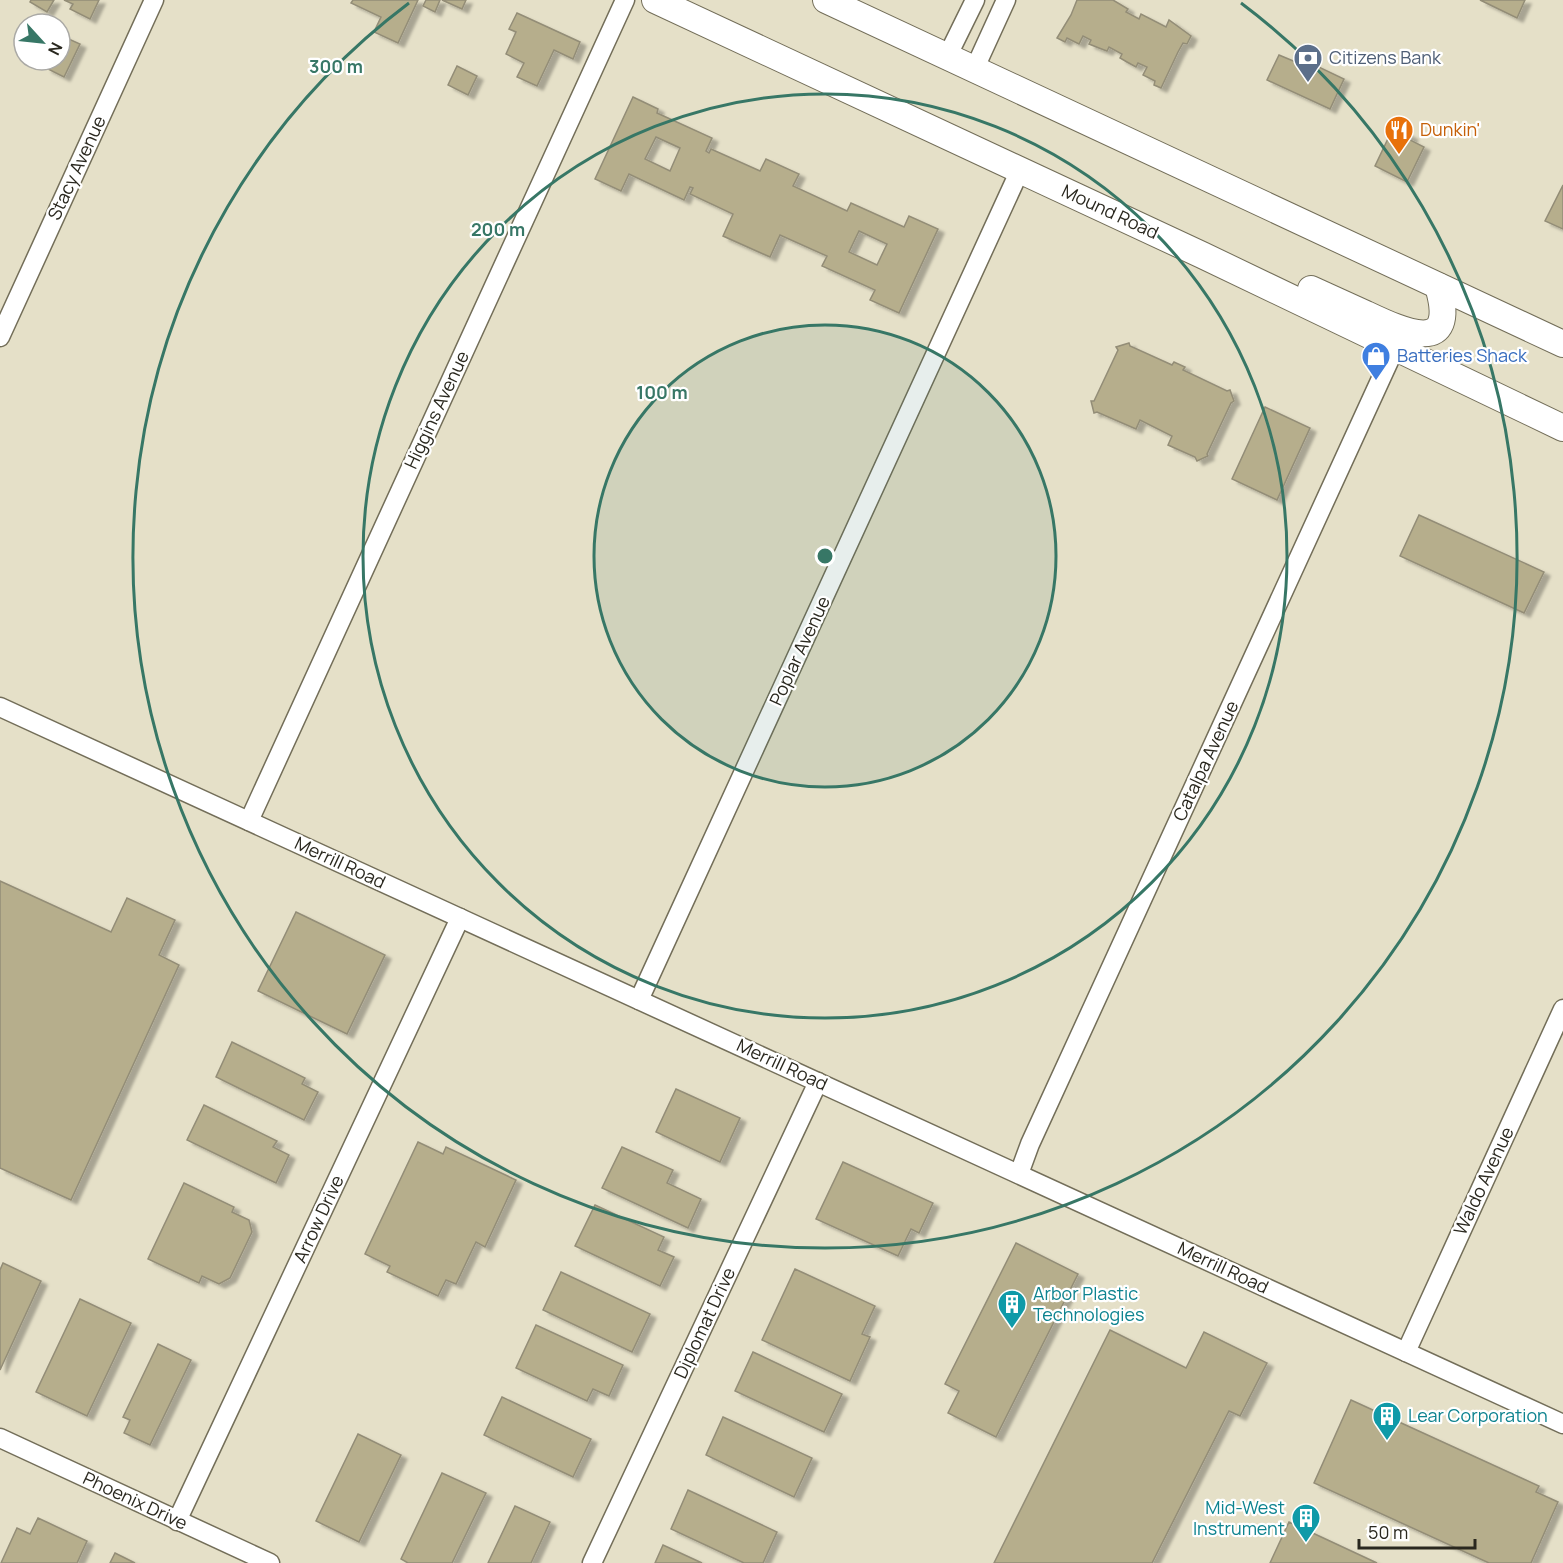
<svg xmlns="http://www.w3.org/2000/svg" width="1563" height="1563" viewBox="0 0 1563 1563" font-family="Manrope,sans-serif">
<defs>
<filter id="shadow"><feDropShadow dx="6" dy="4" stdDeviation="1.5" flood-color="#0004"/></filter>
</defs>
<rect width="100%" height="100%" fill="#e5e0c8"/>
<g fill="#b6ae8c" stroke="#938d77" stroke-width="1.5" fill-rule="evenodd" filter="url(#shadow)">
<polygon points="31,0 54,0 47,12 30,2"/>
<polygon points="64,0 99,0 90,19 70,9 73,4"/>
<polygon points="353,0 418,0 398,43 374,32 381,17 351,3"/>
<polygon points="426,0 440,0 435,12 423,6"/>
<polygon points="442,0 466,0 462,9"/>
<polygon points="1077,0 1113,0 1128,9 1126,12 1139,19 1141,14 1166,27 1169,20 1191,36 1187,44 1183,43 1178,52 1161,88 1154,85 1155,81 1143,75 1147,67 1138,63 1136,67 1127,62 1120,58 1122,54 1109,47 1107,51 1099,48 1089,44 1091,40 1083,36 1079,44 1067,38 1065,42 1057,38 1071,15"/>
<polygon points="1480,0 1525,0 1517,18"/>
<polygon points="517,13 580,42 573,59 554,50 537,86 517,77 524,63 506,54 516,32 509,29"/>
<polygon points="62,36 80,44 64,77 46,68 50,60 60,60"/>
<polygon points="1279,55 1298,63 1300,58 1344,79 1330,109 1267,80"/>
<polygon points="457,66 477,76 468,95 448,85"/>
<path d="M633,97l25,12 -1,4 55,25 -6,13 3,2 2,-4 49,22 6,-12 33,15 -6,12 54,25 4,-8 53,24 5,-11 29,13 -39,84 -29,-13 5,-10 -53,-24 5,-10 -47,-21 -10,22 -47,-21 10,-22 -43,-20 3,-6 -3,-1 -6,13 -55,-26 -8,17 -26,-12zM656,137l24,11 -10,23 -25,-12zM859,231l28,13 -10,21 -28,-13z"/>
<polygon points="1394,126 1412,136 1410,140 1424,147 1407,182 1375,166"/>
<polygon points="1563,185 1563,229 1545,221"/>
<polygon points="1129,343 1130,346 1172,365 1174,362 1185,367 1183,370 1227,391 1230,390 1234,401 1231,403 1207,454 1208,456 1197,461 1195,457 1168,445 1172,436 1140,420 1136,429 1097,412 1094,413 1091,401 1094,401 1118,350 1116,347"/>
<polygon points="1265,407 1310,428 1277,500 1232,479"/>
<polygon points="1419,515 1544,572 1524,613 1400,556"/>
<polygon points="0,881 111,932 127,898 175,920 159,955 179,965 71,1200 0,1168"/>
<polygon points="296,912 385,955 347,1034 258,991"/>
<polygon points="232,1042 305,1078 302,1084 318,1092 304,1120 216,1077"/>
<polygon points="676,1089 740,1118 720,1162 656,1132"/>
<polygon points="204,1105 277,1141 273,1147 289,1155 276,1183 187,1140"/>
<polygon points="418,1142 443,1154 446,1147 516,1180 485,1247 476,1242 456,1284 446,1280 438,1296 387,1272 390,1266 365,1254"/>
<polygon points="622,1147 673,1170 667,1183 701,1199 688,1228 602,1188"/>
<polygon points="843,1162 933,1203 919,1233 911,1229 898,1256 816,1219"/>
<polygon points="184,1183 234,1207 232,1212 249,1220 252,1232 230,1278 219,1284 202,1276 199,1283 148,1259"/>
<polygon points="595,1205 664,1237 658,1250 674,1257 660,1286 575,1246"/>
<polygon points="1016,1243 1078,1274 996,1437 948,1413 959,1391 945,1384"/>
<polygon points="3,1263 41,1281 0,1370 0,1270"/>
<polygon points="795,1269 875,1306 862,1334 870,1337 850,1381 762,1340"/>
<polygon points="561,1272 650,1314 632,1352 543,1310"/>
<polygon points="80,1299 131,1323 87,1416 36,1392"/>
<polygon points="536,1325 623,1365 609,1396 593,1389 587,1401 516,1368"/>
<polygon points="1110,1330 1186,1368 1204,1332 1267,1363 1240,1416 1229,1411 1152,1563 994,1563"/>
<polygon points="158,1344 191,1360 150,1445 124,1433 130,1420 123,1417"/>
<polygon points="753,1352 842,1394 824,1432 735,1391"/>
<polygon points="502,1397 591,1439 573,1477 484,1435"/>
<polygon points="1351,1400 1539,1486 1536,1492 1558,1502 1531,1563 1489,1563 1314,1483"/>
<polygon points="723,1417 812,1458 794,1497 706,1455"/>
<polygon points="358,1434 401,1455 359,1542 316,1521"/>
<polygon points="442,1473 486,1493 452,1563 408,1563 401,1559"/>
<polygon points="688,1490 777,1532 763,1563 744,1563 671,1529"/>
<polygon points="515,1506 550,1522 531,1563 488,1563"/>
<polygon points="38,1518 87,1541 77,1563 1,1563 17,1528 30,1534"/>
<polygon points="1289,1522 1377,1563 1270,1563"/>
<polygon points="663,1545 702,1563 655,1563"/>
<polygon points="115,1553 135,1563 110,1563"/>
</g>
<g fill="none" stroke-linecap="round" stroke-linejoin="round">
<g stroke="#736e59" stroke-width="21">
<g id="street">
<polyline points="947,57 975,0"/>
<polyline points="974,70 1006,0"/>
<polyline points="0,337 154,0"/>
<polyline points="0,707 1563,1424"/>
<polyline points="249,821 625,0"/>
<polyline points="639,1000 1020,170"/>
<polyline points="1019,1174 1030,1144 1395,348"/>
<polyline points="1406,1352 1563,1009"/>
<polyline points="0,1438 270,1563"/>
<polyline points="177,1521 460,918"/>
<polyline points="592,1563 818,1082"/>
</g>
</g>
<g stroke="#736e59" stroke-width="28">
<g id="secondary">
<polyline points="655,0 1202,255 1563,428"/>
<polyline points="826,0 1563,344"/>
<path d="M1311,289c18,8 37,17 55,25 36,17 93,44 72,-28"/>
</g>
</g>
<use href="#street" stroke="#fff" stroke-width="18"/>
<use href="#secondary" stroke="#fff" stroke-width="26"/>
</g>
<circle cx="825" cy="556" r="231" fill="#377766" fill-opacity=".12"/>
<g fill="none" stroke="#377766" stroke-width="3">
<circle cx="825" cy="556" r="231"/>
<circle cx="825" cy="556" r="462"/>
<path d="M1241 3A692 692 0 1 1 409 3"/>
</g>
<defs>
<g id="bank-pin" transform="scale(1.5)"><path d="M0 17L-7.5 6A9.5 9.5 0 1 1 7.5 6Z" fill="#5c6f8a" stroke="#fff"/><path d="M-6-4H6V4H-6ZM0-2.3a2.3 2.3 0 1 0 0 4.6a2.3 2.3 0 1 0 0-4.6Z" fill="#fff"/></g>
<g id="restaurant-pin" transform="scale(1.5)"><path d="M0 17L-7.5 6A9.5 9.5 0 1 1 7.5 6Z" fill="#e8710a" stroke="#fff"/><path d="M-5-6h1v4h1v-4h1v4h1v-4h1v5L-1.5 .5V6h-2V.5L-5-1ZM5-6V6H3V1.5H1.5Q1.5-4 5-6Z" fill="#fff"/></g>
<g id="shop-pin" transform="scale(1.5)"><path d="M0 17L-7.5 6A9.5 9.5 0 1 1 7.5 6Z" fill="#3f7fe0" stroke="#fff"/><path d="M-5-2.5h2.3a2.7 3.5 0 0 1 5.4 0H5L5.5 6h-11ZM-1.5-2.5h3a1.5 2.3 0 0 0-3 0Z" fill="#fff"/></g>
<g id="building-pin" transform="scale(1.5)"><path d="M0 17L-7.5 6A9.5 9.5 0 1 1 7.5 6Z" fill="#0f9aa8" stroke="#fff"/><path d="M-4-6H4V6H1V3H-1V6H-4ZM-2.5-4.3h1.7v1.8h-1.7ZM.8-4.3h1.7v1.8H.8ZM-2.5-1h1.7V.8h-1.7ZM.8-1h1.7V.8H.8Z" fill="#fff"/></g>
</defs>
<g fill-rule="evenodd">
<use href="#bank-pin" x="1308" y="58"/>
<use href="#restaurant-pin" x="1399" y="130"/>
<use href="#shop-pin" x="1376" y="356"/>
<use href="#building-pin" x="1012" y="1304"/>
<use href="#building-pin" x="1387" y="1416"/>
<use href="#building-pin" x="1306" y="1518"/>
</g>
<g text-anchor="middle" stroke-width="4.5" stroke-linejoin="round" paint-order="stroke">
<g font-size="18" fill="#4e5e75" stroke="#fff" text-anchor="start">
<text x="1329" y="64">Citizens Bank</text>
</g>
<g font-size="18" fill="#c56008" stroke="#fff" text-anchor="start">
<text x="1420" y="136">Dunkin'</text>
</g>
<g font-size="18" fill="#2a281f" stroke="#fff">
<text transform="translate(77 168) rotate(-65)" y="6">Stacy Avenue</text>
<text transform="translate(1110 212) rotate(25)" y="6">Mound Road</text>
<text transform="translate(437 410) rotate(-65)" y="6">Higgins Avenue</text>
<text transform="translate(800 651) rotate(-65)" y="6">Poplar Avenue</text>
<text transform="translate(1206 761) rotate(-65)" y="6">Catalpa Avenue</text>
<text transform="translate(340 863) rotate(25)" y="6">Merrill Road</text>
<text transform="translate(782 1065) rotate(25)" y="6">Merrill Road</text>
<text transform="translate(1484 1181) rotate(-65)" y="6">Waldo Avenue</text>
<text transform="translate(319 1219) rotate(-65)" y="6">Arrow Drive</text>
<text transform="translate(1223 1268) rotate(25)" y="6">Merrill Road</text>
<text transform="translate(705 1323) rotate(-65)" y="6">Diplomat Drive</text>
<text transform="translate(135 1501) rotate(25)" y="6">Phoenix Drive</text>
</g>
<g font-size="18" fill="#366cbe" stroke="#fff" text-anchor="start">
<text x="1397" y="362">Batteries Shack</text>
</g>
<g font-size="18" fill="#0d838f" stroke="#fff" text-anchor="start">
<text x="1033" y="1300">Arbor Plastic<tspan x="1033" dy="21">Technologies</tspan></text>
<text x="1408" y="1422">Lear Corporation</text>
<text x="1285" y="1514" text-anchor="end">Mid-West<tspan x="1285" dy="21">Instrument</tspan></text>
</g>
</g>
<circle cx="825" cy="556" r="9" fill="#377766" stroke="#fff" stroke-width="3"/>
<g font-size="18" text-anchor="middle" font-weight="bold" fill="#377766" stroke="#fff" stroke-width="4.5" stroke-linejoin="round" paint-order="stroke">
<text x="336" y="73">300 m</text>
<text x="498" y="236">200 m</text>
<text x="662" y="399">100 m</text>
</g>
<g transform="translate(42 42) rotate(117)"><circle r="28" fill="#ffffff" stroke="#aaa9a5" stroke-width="1.5"/>
<path d="M0-4.5L10 22L0 15L-10 22Z" fill="#377766"/>
<text y="-9" font-size="16" font-weight="bold" text-anchor="middle" fill="#2a281f">N</text>
</g>
<path d="M1359 1539v9h116v-9" fill="none" stroke="#2a281f" stroke-width="3"/>
<text x="1368" y="1539" font-size="18" fill="#2a281f" stroke="#ffffff" stroke-width="4.5" paint-order="stroke">50 m</text>
</svg>
